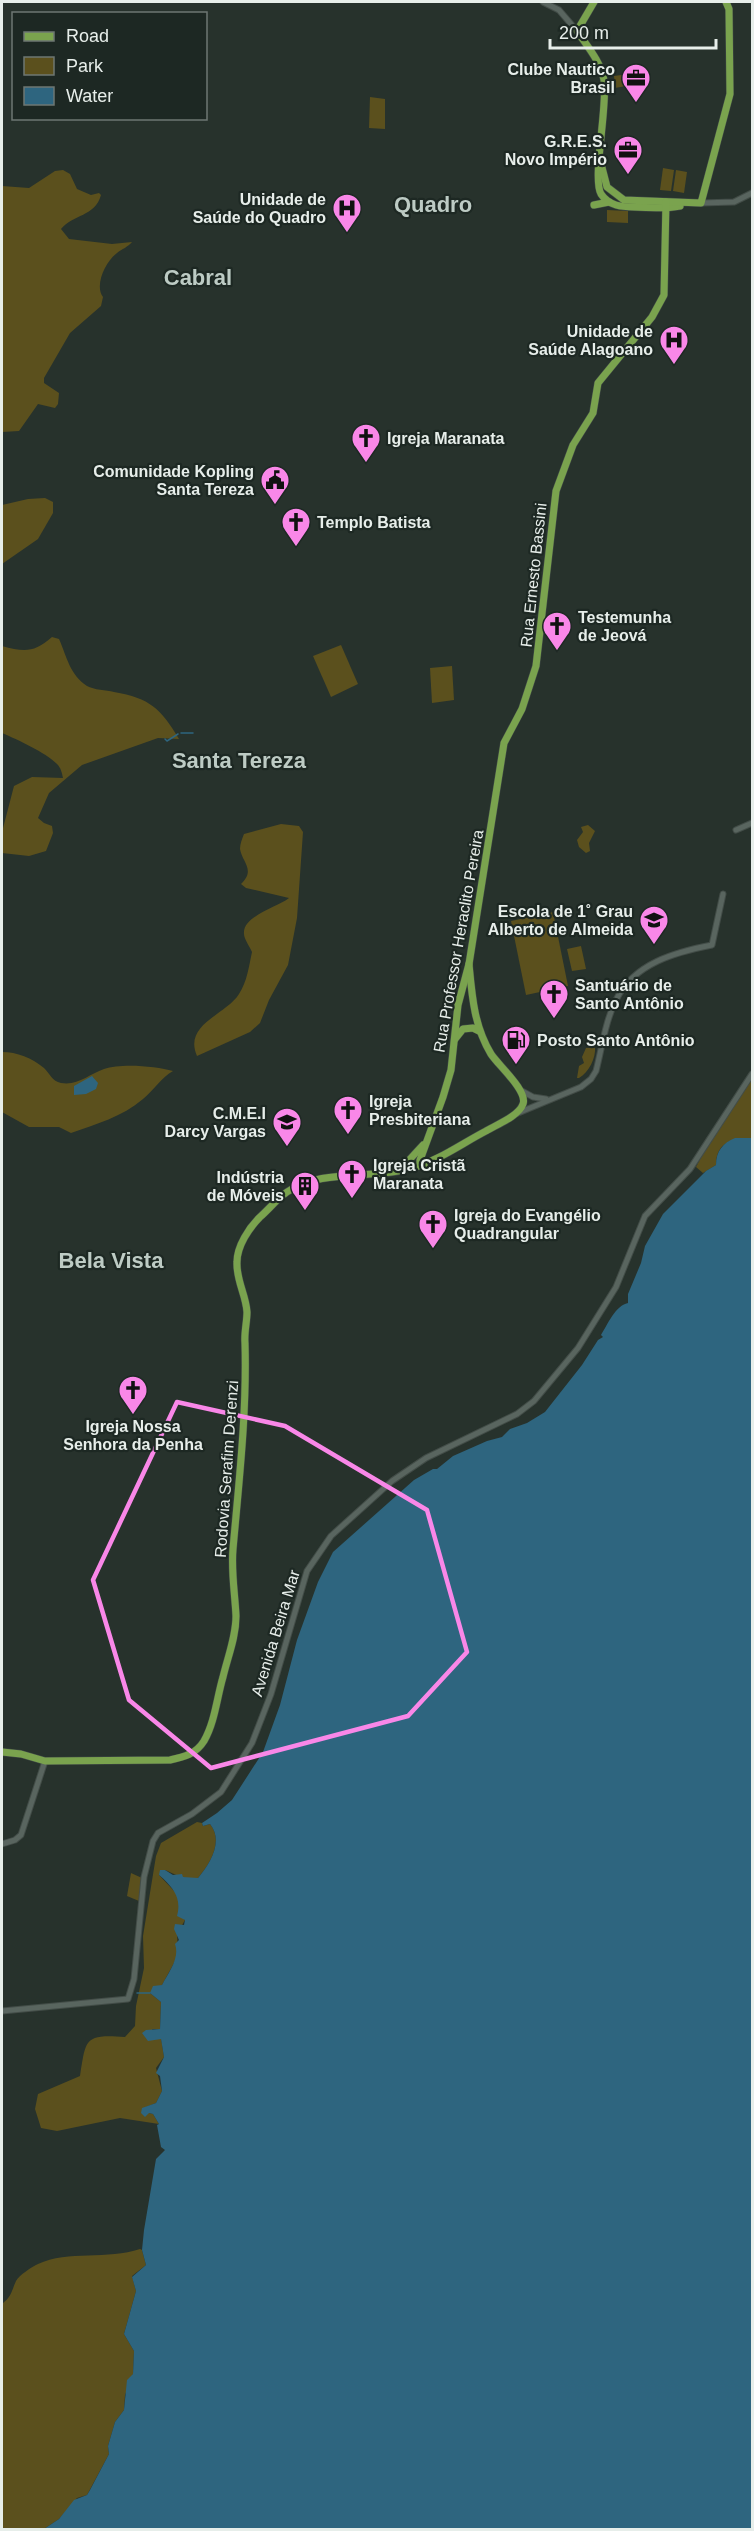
<svg xmlns="http://www.w3.org/2000/svg" width="754" height="2531" viewBox="0 0 754 2531" font-family="Helvetica,sans-serif">
<rect width="100%" height="100%" fill="#27322c"/>
<g fill="#5b501d">
<polygon points="636,73 637,84 615,88 614,76"/>
<polygon points="370,97 385,99 385,129 369,128"/>
<polygon points="663,168 674,170 671,191 660,190"/>
<path d="M63,170l7,4 7,15 14,6 8,-2 2,2c-6,22 -28,19 -40,34l8,10 43,5 20,-2c-4,5 -10,7 -15,11 -11,8 -23,32 -14,44l-2,9 -31,27 -26,45v5l15,10 -1,11 -3,4 -17,-4 -19,27 -17,1v-246l27,2 26,-17z"/>
<polygon points="676,170 687,172 684,193 673,191"/>
<polygon points="607,210 628,211 628,223 607,222"/>
<polygon points="45,498 53,502 53,513 38,539 2,564 2,505 28,499"/>
<path d="M52,637l7,2c8,18 11,36 28,47 7,4 19,4 27,6 36,6 47,17 65,47l-21,-1 -76,27 -33,28 -11,25 6,5 8,3 1,7 -7,18 -17,5 -27,-3v-21l12,-46 18,-9 31,1c-1,-5 -2,-10 -6,-14 -12,-12 -39,-24 -55,-31v-87c22,6 32,7 50,-9z"/>
<polygon points="341,645 358,684 331,697 313,656"/>
<polygon points="452,666 454,700 432,703 430,668"/>
<path d="M281,824l18,2 4,6 -6,86 -9,47 -19,35 -9,23 -10,9 -53,24c-14,-32 29,-41 42,-62 8,-12 10,-28 13,-42 -2,-5 -8,-13 -8,-18 -2,-18 34,-27 45,-36l-43,-10 -5,-4c15,-14 1,-22 -1,-35 0,-5 2,-10 4,-15z"/>
<polygon points="588,825 595,831 589,843 590,851 586,853 579,847 577,840 583,832 581,827"/>
<polygon points="553,912 568,986 526,995 511,921"/>
<polygon points="581,946 586,969 572,971 567,949"/>
<path d="M595,1047c1,11 -6,25 -16,31h-2l2,-12 5,-3 -2,-6 4,-9z"/>
<path d="M2,1052c15,0 30,6 42,16 6,6 8,13 17,15 17,3 28,-9 43,-14 17,-6 52,-3 69,2 -12,7 -19,19 -30,28 -21,18 -47,25 -72,34l-12,-6h-30l-27,-15z"/>
<path d="M752,1077v61c-19,0 -36,4 -36,27l-13,8 -7,-6 16,-31z"/>
<path d="M197,1822l5,1 1,3 7,-2c14,17 0,40 -12,54 -13,2 -22,-3 -33,-8l-6,5 17,18 9,27 -8,14 1,20 -4,9 -12,22 -12,8 11,9 -1,27h-8l4,9h5l3,19 -8,11 6,23 -6,12 -10,4 3,6 4,1 6,10 -39,-6 -63,13 -16,-3 -6,-19 3,-15 42,-18c6,-37 4,-42 45,-39l10,-11 1,-20 8,-38 -1,-32 13,-80 5,-13z"/>
<polygon points="131,1873 142,1878 139,1901 127,1896"/>
<path d="M140,2249l2,1 4,15 -14,11 4,15 -12,43 10,17 -1,23 -8,21 -1,15 -9,12 -7,24 1,8 -22,41 -10,3 -18,21 -15,10h-42v-225c10,-8 9,-12 14,-23 3,-6 16,-14 22,-17 30,-14 70,-4 102,-15z"/>
</g>
<g fill="#2e657f">
<polygon points="92,1076 98,1083 96,1089 86,1094 74,1095 74,1086"/>
<path d="M735,1138h17v1391h-708l15,-10 15,-19 13,-5 3,-5 19,-36 -1,-8 7,-24 9,-12 3,-30 6,-6 1,-23 -10,-17 12,-43 -4,-14 14,-12 -4,-15 2,-20 12,-71 9,-9 -4,-3 -4,-22 2,-1 -6,-10 -4,-1 -4,4 -4,-4 1,-5 14,-5 6,-12 -2,-15 -4,-3 8,-16 -3,-18 -13,2 -6,-8 4,-3 14,-1 1,-27 -11,-9 3,-7 9,-1c7,-13 18,-27 13,-41l4,-4 -5,-11 1,-5 9,1 1,-5 -8,-4c5,-18 -4,-29 -18,-41l1,-5h5l8,5 9,-1 1,3 15,1c12,-14 26,-37 12,-54l-7,2 -1,-3 15,-10 15,-13 31,-48 17,-47 17,-65 21,-58 15,-30 81,-72 19,-11h4l16,-13 34,-15 15,-4 8,-8 17,-6 18,-11 37,-47 16,-25 5,-3 -2,-2c7,-11 14,-29 27,-32v-9l13,-31 4,-17 18,-32 43,-43 10,-6c0,-14 7,-22 19,-27z"/>
</g>
<g fill="none" stroke-linecap="round" stroke-linejoin="round">
<g stroke="#2e657f" stroke-width="1.5">
<polyline points="181,733 193,733"/>
<polyline points="165,739 167,741 178,734"/>
<polyline points="137,1993 150,1993"/>
</g>
<g stroke="#434d48" stroke-width="7">
<g id="minor">
<polyline points="543,2 559,10 577,31"/>
<polyline points="701,203 734,202 752,193"/>
<polyline points="736,830 752,823"/>
<polyline points="522,1091 533,1097 546,1099"/>
<path d="M518,1113l63,-26 10,-8 5,-8c6,-23 9,-49 20,-71 18,-37 60,-48 96,-55l11,-51"/>
<polyline points="2,1844 15,1840 21,1835 45,1761"/>
<polyline points="2,2011 128,1999 134,1979 144,1877 153,1841 158,1833 192,1814 221,1792 252,1743 271,1694 307,1571 331,1536 392,1481 426,1458 517,1414 534,1401 578,1348 616,1287 645,1216 690,1169 752,1074"/>
</g>
</g>
<g stroke="#434d48" stroke-width="8">
<g id="major">
<path d="M594,2l-17,29c10,15 24,31 27,49 4,25 -12,99 -3,114 8,12 21,13 33,13 15,1 31,2 46,-1"/>
<polyline points="600,160 607,187 624,200 701,203 730,94 729,9 726,2"/>
<polyline points="594,205 609,202"/>
<polyline points="455,1039 463,1029 473,1028 479,1031"/>
<polyline points="420,1165 420,1160 443,1097 451,1070 458,1005 469,964 504,743 522,709 536,666 556,491 573,445 593,413 598,383 652,317 664,295 666,202"/>
<polyline points="400,1170 423,1145"/>
<path d="M2,1752l19,2 24,7 125,-1c14,-3 26,-6 34,-19 11,-19 13,-44 19,-64 5,-21 13,-40 13,-61 -1,-22 -5,-44 -3,-67 6,-68 14,-137 12,-206 -1,-10 2,-21 2,-31 -1,-17 -11,-32 -10,-50 0,-16 12,-34 23,-45 9,-8 17,-18 27,-25 35,-24 86,-12 125,-24 28,-8 49,-24 74,-37 10,-6 33,-15 37,-27 5,-13 -25,-39 -32,-50 -17,-28 -19,-58 -22,-90"/>
</g>
</g>
<use href="#minor" stroke="#59655f" stroke-width="5"/>
<use href="#major" stroke="#7aa34e" stroke-width="7"/>
</g>
<path fill="none" stroke="#f987e8" stroke-width="4.5" stroke-linejoin="round" d="M177,1402l108,24 142,84 40,142 -59,64 -197,52 -82,-68 -36,-120z"/>
<defs>
<g id="office-pin" transform="scale(1.5)"><path d="M0 17L-7.5 6A9.5 9.5 0 1 1 7.5 6Z" fill="#f987e8" stroke="#1d2823"/><path d="M-6-3h4V-5.5h4V-3h4V5H-6ZM-1-4.5V-3h2v-1.5ZM-6 0V1H6V0Z" fill="#111"/></g>
<g id="hospital-pin" transform="scale(1.5)"><path d="M0 17L-7.5 6A9.5 9.5 0 1 1 7.5 6Z" fill="#f987e8" stroke="#1d2823"/><path d="M-5-5h3v3.5h4V-5h3V5h-3V1.5h-4V5h-3Z" fill="#111"/></g>
<g id="church-pin" transform="scale(1.5)"><path d="M0 17L-7.5 6A9.5 9.5 0 1 1 7.5 6Z" fill="#f987e8" stroke="#1d2823"/><path d="M-1.2-6h2.4v3.5h3.3v2.4h-3.3V6h-2.4V-.1h-3.3v-2.4h3.3Z" fill="#111"/></g>
<g id="civic-pin" transform="scale(1.5)"><path d="M0 17L-7.5 6A9.5 9.5 0 1 1 7.5 6Z" fill="#f987e8" stroke="#1d2823"/><path d="M-.6-6.5H3V-4.5H.6V-3L4-1V1h2V6H-6V1h2V-1L-.6-3ZM-1.2 2.5V6h2.4V2.5Z" fill="#111"/></g>
<g id="school-pin" transform="scale(1.5)"><path d="M0 17L-7.5 6A9.5 9.5 0 1 1 7.5 6Z" fill="#f987e8" stroke="#1d2823"/><path d="M0-5L7-2L0 1L-7-2ZM-4 1L0 2.5L4 1V4Q0 6-4 4Z" fill="#111"/></g>
<g id="fuel-pin" transform="scale(1.5)"><path d="M0 17L-7.5 6A9.5 9.5 0 1 1 7.5 6Z" fill="#f987e8" stroke="#1d2823"/><path d="M-5.5-6h7V0h2V4h1.3V-2.5L3-4.5l.8-.8L6-3V5H2.5V1h-1V6h-7ZM-4.2-4.7v3.2H.2V-4.7Z" fill="#111"/></g>
<g id="building-pin" transform="scale(1.5)"><path d="M0 17L-7.5 6A9.5 9.5 0 1 1 7.5 6Z" fill="#f987e8" stroke="#1d2823"/><path d="M-4-6H4V6H1V3H-1V6H-4ZM-2.5-4.3h1.7v1.8h-1.7ZM.8-4.3h1.7v1.8H.8ZM-2.5-1h1.7V.8h-1.7ZM.8-1h1.7V.8H.8Z" fill="#111"/></g>
</defs>
<g fill-rule="evenodd">
<use href="#office-pin" x="636" y="78"/>
<use href="#office-pin" x="628" y="150"/>
<use href="#hospital-pin" x="347" y="208"/>
<use href="#hospital-pin" x="674" y="340"/>
<use href="#church-pin" x="366" y="438"/>
<use href="#civic-pin" x="275" y="480"/>
<use href="#church-pin" x="296" y="522"/>
<use href="#church-pin" x="557" y="626"/>
<use href="#school-pin" x="654" y="920"/>
<use href="#church-pin" x="554" y="994"/>
<use href="#fuel-pin" x="516" y="1040"/>
<use href="#church-pin" x="348" y="1110"/>
<use href="#school-pin" x="287" y="1122"/>
<use href="#church-pin" x="352" y="1174"/>
<use href="#building-pin" x="305" y="1186"/>
<use href="#church-pin" x="433" y="1224"/>
<use href="#church-pin" x="133" y="1390"/>
</g>
<g text-anchor="middle" stroke-width="4.5" stroke-linejoin="round" paint-order="stroke">
<g font-size="16" font-weight="bold" fill="#e7eeea" stroke="#1d2823" text-anchor="end">
<text x="615" y="75">Clube Nautico<tspan x="615" dy="18">Brasil</tspan></text>
<text x="607" y="147">G.R.E.S.<tspan x="607" dy="18">Novo Império</tspan></text>
<text x="326" y="205">Unidade de<tspan x="326" dy="18">Saúde do Quadro</tspan></text>
<text x="653" y="337">Unidade de<tspan x="653" dy="18">Saúde Alagoano</tspan></text>
<text x="387" y="444" text-anchor="start">Igreja Maranata</text>
<text x="254" y="477">Comunidade Kopling<tspan x="254" dy="18">Santa Tereza</tspan></text>
<text x="317" y="528" text-anchor="start">Templo Batista</text>
<text x="578" y="623" text-anchor="start">Testemunha<tspan x="578" dy="18">de Jeová</tspan></text>
<text x="633" y="917">Escola de 1˚ Grau<tspan x="633" dy="18">Alberto de Almeida</tspan></text>
<text x="575" y="991" text-anchor="start">Santuário de<tspan x="575" dy="18">Santo Antônio</tspan></text>
<text x="537" y="1046" text-anchor="start">Posto Santo Antônio</text>
<text x="369" y="1107" text-anchor="start">Igreja<tspan x="369" dy="18">Presbiteriana</tspan></text>
<text x="266" y="1119">C.M.E.I<tspan x="266" dy="18">Darcy Vargas</tspan></text>
<text x="373" y="1171" text-anchor="start">Igreja Cristã<tspan x="373" dy="18">Maranata</tspan></text>
<text x="284" y="1183">Indústria<tspan x="284" dy="18">de Móveis</tspan></text>
<text x="454" y="1221" text-anchor="start">Igreja do Evangélio<tspan x="454" dy="18">Quadrangular</tspan></text>
<text x="133" y="1432" text-anchor="middle">Igreja Nossa<tspan x="133" dy="18">Senhora da Penha</tspan></text>
</g>
<g font-size="16" fill="#e7eeea" stroke="#1d2823">
<text transform="translate(533 575) rotate(-84)" y="6">Rua Ernesto Bassini</text>
<text transform="translate(458 941) rotate(-80)" y="6">Rua Professor Heraclito Pereira</text>
<text transform="translate(226 1469) rotate(-86)" y="6">Rodovia Serafim Derenzi</text>
<text transform="translate(275 1633) rotate(-73)" y="6">Avenida Beira Mar</text>
</g>
<g font-size="22" font-weight="bold" fill="#bdcbc4" stroke="#1d2823">
<text x="433" y="212">Quadro</text>
<text x="198" y="285">Cabral</text>
<text x="239" y="768">Santa Tereza</text>
<text x="111" y="1268">Bela Vista</text>
</g>
</g>
<rect width="754" height="2531" fill="none" stroke="#e7eeea" stroke-width="6"/>
<rect x="12" y="12" width="195" height="108" fill="#1d2823" stroke="#6e7773" stroke-width="1.5"/>
<rect x="24" y="32" width="30" height="9" fill="#7aa34e" stroke="#6e7773" stroke-width="1.5"/>
<text x="66" y="42" font-size="18" fill="#e7eeea">Road</text>
<rect x="24" y="57" width="30" height="18" fill="#5b501d" stroke="#6e7773" stroke-width="1.5"/>
<text x="66" y="72" font-size="18" fill="#e7eeea">Park</text>
<rect x="24" y="87" width="30" height="18" fill="#2e657f" stroke="#6e7773" stroke-width="1.5"/>
<text x="66" y="102" font-size="18" fill="#e7eeea">Water</text>
<path d="M550 39v9h166v-9" fill="none" stroke="#e7eeea" stroke-width="3"/>
<text x="559" y="39" font-size="18" fill="#e7eeea" stroke="#1d2823" stroke-width="4.5" paint-order="stroke">200 m</text>
</svg>
